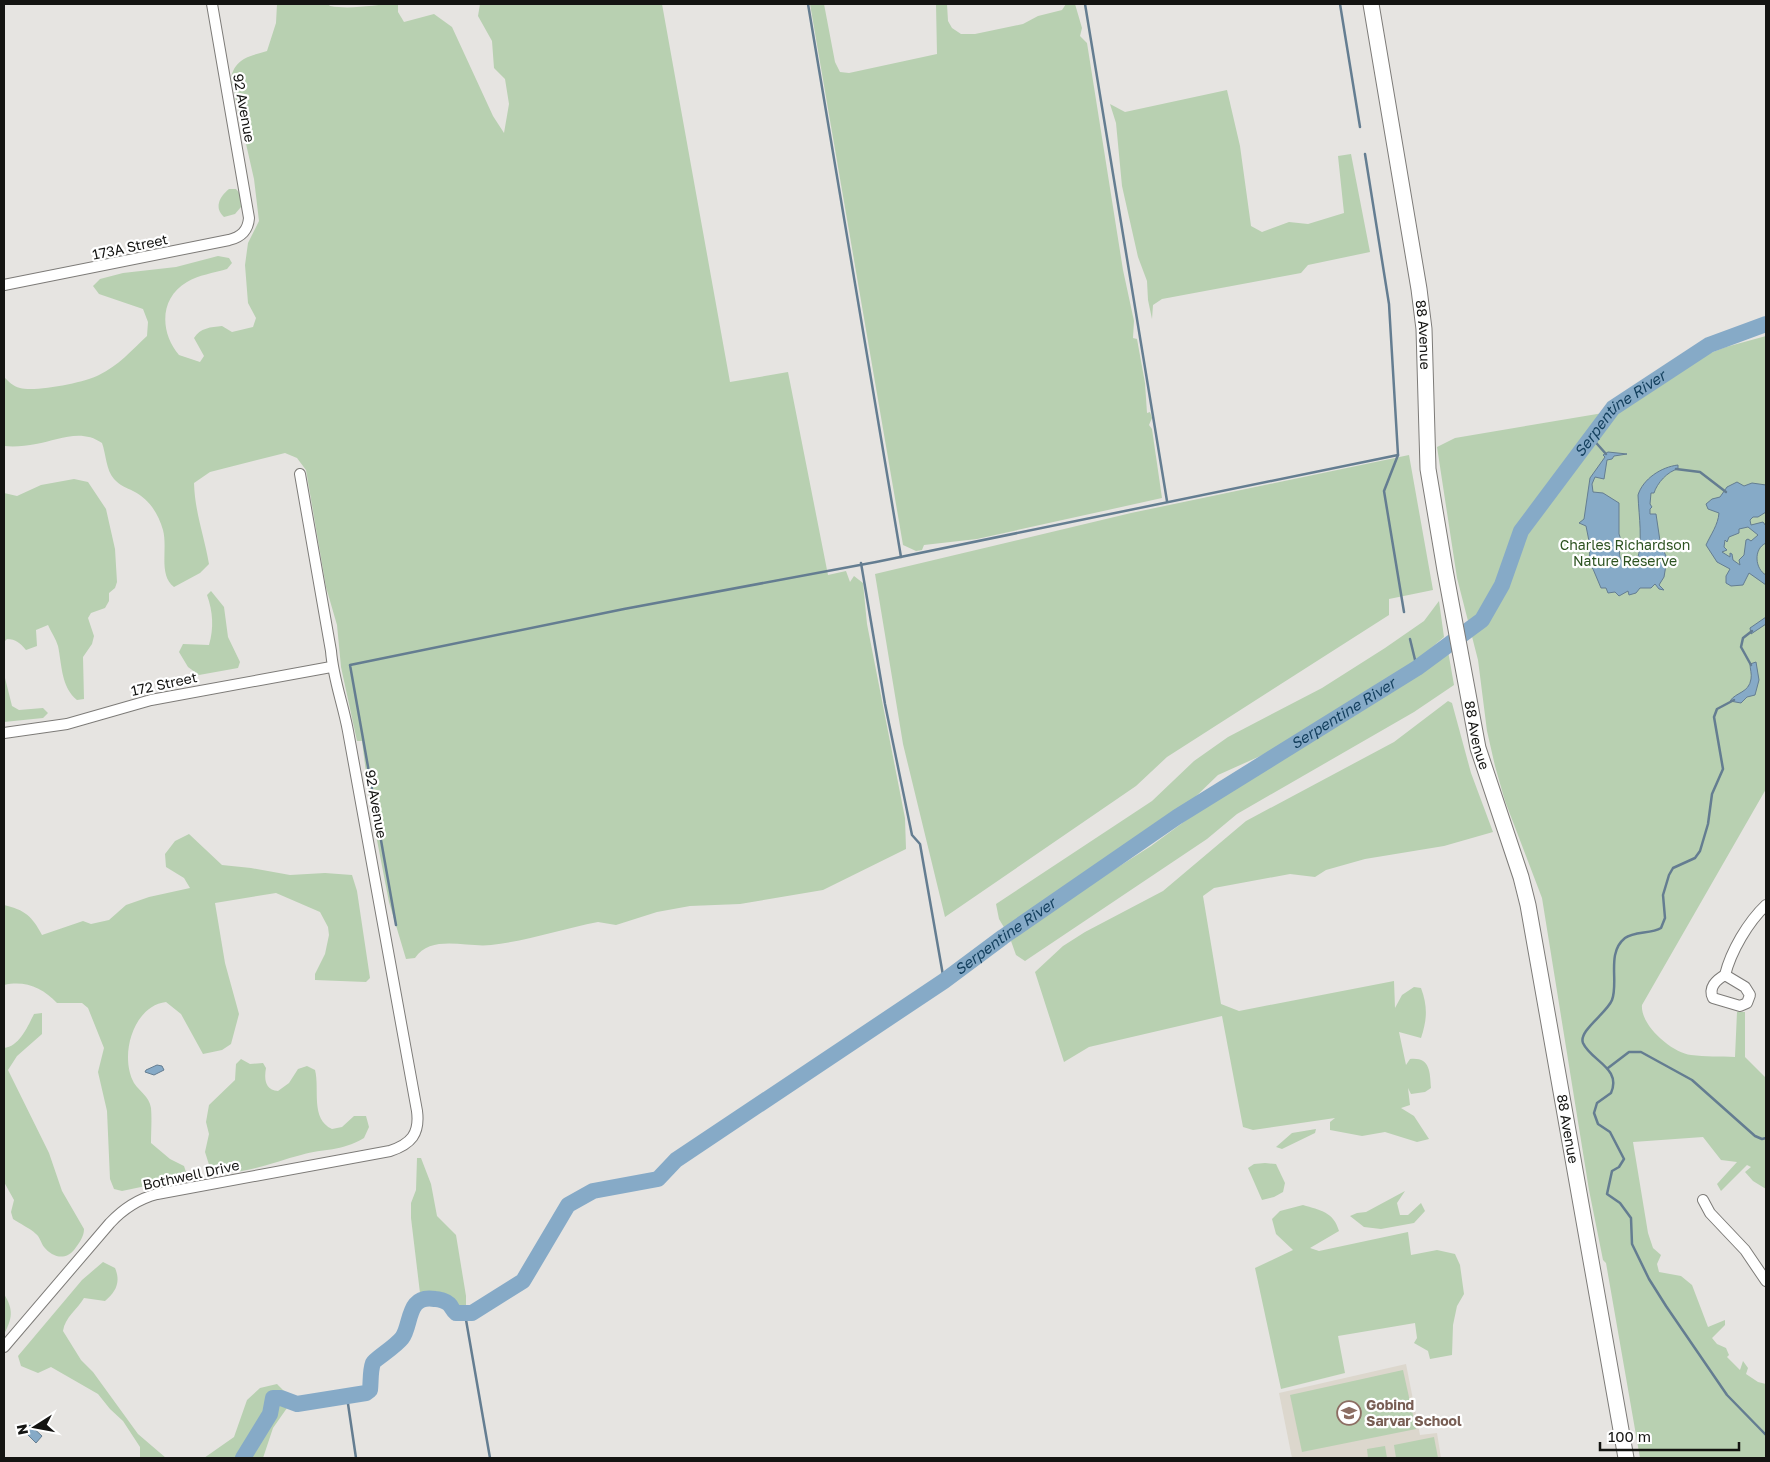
<svg xmlns="http://www.w3.org/2000/svg" width="1770" height="1462" viewBox="0 0 1770 1462" font-family="'Golos Text',sans-serif">
<rect width="100%" height="100%" fill="#e6e4e1"/>
<polygon fill="#dcd7cd" points="1406,1364 1420,1435 1437,1433 1441,1458 1292,1458 1279,1393"/>
<g fill="#b8d0b1">
<path d="M277,4h51l2,2c23,4 45,-2 68,-2v8l6,10 30,-8 18,13 41,89 11,17 5,-29 -4,-25 -11,-11 -2,-27 -14,-25 2,-12h182l68,378 58,-10 40,203 18,-4 4,11 4,-6 9,7 4,41 38,194 1,31 -83,41 -83,14 -50,2 -33,6 -41,13 -18,-3c-36,7 -71,19 -107,23 -24,3 -60,-11 -76,13l-9,1 -17,-57 -19,-98 -8,-63h-5l-16,-74 -4,-42 -11,-38 -20,-117 -9,-12 -12,-5 -75,19 -16,11c1,30 10,52 15,81l-9,9 -26,14c-16,-12 -6,-38 -11,-57 -5,-17 -14,-31 -30,-39 -6,-3 -14,-6 -19,-12 -8,-9 -8,-25 -12,-36 -21,-15 -44,-3 -66,1 -11,2 -21,3 -32,2v-69c5,5 9,9 16,11 15,4 64,-5 79,-13 19,-9 33,-25 48,-39l1,-14 -5,-13 -44,-15 -6,-8 7,-7 23,-6 53,-6 42,-11 11,2 3,5 -5,6c-14,4 -28,6 -40,13 -28,16 -27,51 -8,73l21,7 4,-6 -10,-18c6,-10 17,-11 28,-12l10,6 21,-5 3,-9 -8,-15 -3,-38 3,-22 11,-22 -5,-42 -23,-101c4,-20 19,-22 36,-27l9,-28z"/>
<polygon points="810,4 824,4 835,62 840,72 849,73 937,54 936,4 947,4 948,21 952,28 961,34 975,34 1023,24 1038,16 1062,10 1066,4 1075,4 1082,28 1080,36 1087,43 1123,270 1134,321 1133,338 1137,339 1145,383 1147,413 1150,412 1152,418 1149,425 1152,429 1162,498 977,539 924,545 922,550 916,551 903,545"/>
<polygon points="1227,90 1240,146 1251,226 1262,232 1289,222 1308,224 1344,213 1338,156 1351,154 1370,252 1308,265 1301,273 1162,299 1153,305 1152,319 1148,300 1147,281 1138,257 1122,186 1116,123 1110,104 1125,112"/>
<path d="M229,189h7l4,5 1,13 -6,7 -11,3c-10,-9 -5,-20 5,-28z"/>
<path d="M1766,336v453l-124,216c-2,20 30,48 49,50 14,2 29,1 44,2l2,-45h8v45l21,21v111l-13,-8 -8,-9 6,-5 -4,-2 -26,26 -4,-7 20,-22 -16,-2 -18,-23 -70,5 15,91 5,15 8,7 -4,9 2,8 22,4 11,9 16,42 17,-7v5l-13,13 5,6 9,4 3,7 -2,2 13,13 3,-9 5,7 -2,6 12,8 8,2v74h-126l-34,-195 -3,-3 -14,-70 -47,-292 -37,-97 -10,-35 -8,-35 -9,-71 -21,-82 -20,-131 18,-9 166,-28 79,-53 26,-10z"/>
<polygon points="1409,455 1433,590 1389,599 1389,615 1167,757 1136,786 945,917 903,744 875,574 1131,513"/>
<path d="M74,479l14,3 18,27 9,40 2,33 -2,6 -6,5v8l-4,7 -14,5 -3,5 6,18 -2,8 -9,13 1,42 -7,1c-16,-13 -15,-35 -19,-54 -2,-7 -7,-14 -10,-21l-12,5 1,16 -11,4c-6,-7 -10,-11 -19,-11l-3,3v-149l13,3 24,-11z"/>
<path d="M211,591l13,16 4,30 12,25 -2,6 -39,7 -11,-8 -9,-15 4,-8 26,1c5,-17 4,-33 -2,-50z"/>
<polygon points="1439,601 1444,637 1403,672 1267,753 1218,775 1188,804 1005,929 999,919 996,904 1152,801 1194,761 1228,737 1322,688 1385,648 1424,621"/>
<polygon points="1448,651 1454,685 1414,712 1237,814 1207,839 1025,961 1016,955 1011,941 1043,915 1151,846 1230,788 1370,706"/>
<polygon points="4,674 12,706 19,710 43,708 48,713 43,718 4,722"/>
<path d="M1448,701l4,2 19,70 22,59 -49,14 -79,13 -39,11 -11,7 -25,-3 -76,14 -11,8 18,108 18,7 155,-30 1,27 7,-13 12,-8 7,1c7,19 6,32 0,50l-22,-6 7,33 4,-6c20,-2 20,12 21,29l-6,4 -14,2 -3,-6 2,17 -9,3 13,8 15,23 -12,3 -32,-10 -23,4 -32,-6v-8l5,-4 -82,12 -10,-3 -21,-111 -133,31 -25,15 -29,-90 28,-26 22,-14 78,-41 83,-70 148,-79z"/>
<path d="M189,834l33,31 29,3 39,7 35,-2 27,2 5,16 13,87 -4,4 -51,-2v-6l10,-20 4,-19 -1,-8 -8,-15 -44,-19 -61,10 10,60 14,51 -8,30 -9,6 -19,4 -22,-40 -15,-12c-33,4 -47,54 -32,81 6,9 15,13 17,25 1,11 0,24 0,35l19,16 14,7 2,6 -7,7 -57,12 -8,-2 -4,-10 -3,-68 -9,-39 6,-24 -16,-40 -6,-5h-25c-14,-15 -32,-23 -53,-18v-80c21,5 28,11 38,30l41,-14 8,3 18,-4 17,-15 23,-8 41,-9 -6,-10 -18,-11 -1,-13 10,-13z"/>
<path d="M42,1013v21l-25,22 -9,14 41,83 13,38 22,38c0,8 -5,14 -10,21 -9,11 -22,7 -30,-3 -3,-4 -4,-10 -8,-13 -6,-6 -16,-10 -23,-15l-2,-7 3,-12 -10,-18v-134c15,-1 24,-22 30,-34z"/>
<path d="M241,1059l9,5 13,-1 3,5c-2,11 -1,22 12,23l11,-8 9,-14 9,-3 8,4c5,19 -5,49 17,59l10,-2 12,-11h12l3,11 -5,11c-24,14 -39,10 -63,17 -28,7 -61,22 -90,16l-6,-19 4,-18 -3,-12 3,-17 26,-25 1,-16z"/>
<polygon points="1316,1129 1315,1133 1282,1149 1276,1147 1292,1133"/>
<polygon points="417,1158 421,1158 431,1184 437,1216 456,1235 466,1296 466,1306 461,1308 456,1307 452,1300 420,1293 411,1218 411,1203 416,1190"/>
<polygon points="1265,1163 1276,1164 1285,1183 1283,1192 1274,1197 1262,1200 1248,1168 1254,1164"/>
<polygon points="1405,1191 1397,1203 1400,1215 1408,1215 1421,1203 1425,1211 1414,1223 1381,1229 1364,1227 1350,1216 1357,1213 1366,1212"/>
<path d="M1303,1205c17,5 31,7 36,26l-29,17 9,3 89,-19 3,23 26,-5 18,4 5,11 4,29 -7,12 -4,19 -1,30 -22,4 -2,-8 -14,-8 3,-5 -2,-15 -77,13 7,37 -64,16 -26,-121 38,-18 -17,-16 -4,-15 8,-8z"/>
<path d="M103,1262l12,6c6,14 1,24 -10,33l-21,-3c-7,12 -19,19 -21,33l18,29 12,12 45,62 28,24h-26v-11l-17,-26 -13,-12 -12,-15 -47,-27 -13,6 -17,-7 -3,-10 64,-76z"/>
<path d="M4,1294c10,16 8,25 0,40z"/>
<polygon points="1403,1370 1416,1429 1302,1452 1290,1395"/>
<polygon points="277,1384 288,1395 287,1408 273,1428 263,1458 204,1458 234,1437 247,1400 260,1388"/>
<polygon points="1434,1437 1438,1458 1396,1458 1394,1445"/>
<polygon points="1385,1446 1387,1458 1368,1458 1367,1449"/>
</g>
<g fill="#86aac7" stroke="#647d91" fill-rule="evenodd">
<path d="M1608,452l19,2 -13,2 -2,3 -5,1 -3,19 -9,-2 -3,7 1,8 10,1 16,10v31c5,11 -6,23 8,32l10,-4c6,-23 2,-43 1,-67 5,-16 23,-28 40,-30v4c-10,2 -21,14 -24,24h-3l-1,11 2,3 -2,2v5h6l4,27 7,18 -3,18 -5,8 5,5 -5,-1 -4,-5 -4,4h-11l-4,5 -7,2 -1,-4 -9,5 -4,-4 -7,1 -2,-5h-5l-8,-19 -4,-4 1,-20 -4,-2 3,-2 -3,-15 -7,-3 5,-4 6,-41 15,-21 -2,-2z"/>
<path d="M1737,482l7,4 8,-3 14,2v27l-8,5h-5l-3,3 1,5 12,-3 3,4v17c-13,6 -11,26 0,32v10l-17,-12 -6,12 -12,1 -5,-3v-7l4,-7 -13,-7 -11,-17c5,-11 12,-20 13,-32l-11,-4 -2,-5 6,-5 8,-2 7,-10zM1748,527l10,8 -7,6 -3,-2 -2,1 -2,15 -5,5 1,5 -7,-5 -1,-6 -2,-1v4l-8,-5 5,-2 -3,-3 1,-7 2,2 2,-5 10,-4v-4z"/>
<polygon points="1766,617 1766,624 1751,634 1750,628"/>
<path d="M1756,662l3,18 -4,15 -8,2 -6,6 -11,-2c6,-9 19,-8 21,-22 1,-5 -1,-10 -1,-15z"/>
<polygon points="157,1065 162,1066 164,1070 154,1075 145,1072 146,1070"/>
<polygon points="30,1425 42,1436 36,1443 24,1431"/>
</g>
<g fill="none" stroke-linecap="round" stroke-linejoin="round">
<g stroke="#647d91" stroke-width="2.5">
<polyline points="808,4 901,557"/>
<polyline points="1085,4 1167,501"/>
<polyline points="1340,4 1360,127"/>
<polyline points="1365,154 1389,304 1398,455 1384,491 1404,612"/>
<polyline points="1591,437 1606,454"/>
<polyline points="1676,469 1700,472 1726,492"/>
<polyline points="861,563 885,704 912,835 920,844 944,981"/>
<polyline points="1410,639 1417,668"/>
<polyline points="1751,665 1741,647 1743,638 1752,631"/>
<path d="M1734,700l-17,9 -3,8 9,52 -11,25 -4,30 -8,27 -5,7 -22,10 -4,7 -6,20 2,23 -4,10c-10,6 -27,3 -36,10 -19,15 -6,44 -13,62 -5,13 -34,31 -29,43 8,18 39,25 28,50l-14,10 -3,10 4,11 12,8 14,27 -5,8 -7,4 -5,23 13,9 11,15 1,26 17,35 17,27 61,89 39,40"/>
<polyline points="396,925 350,665 624,609 876,562 1398,455"/>
<polyline points="1608,1068 1629,1052 1641,1052 1692,1080 1755,1136 1762,1139 1766,1138"/>
<polyline points="465,1314 490,1458"/>
<polyline points="347,1397 356,1458"/>
</g>
<path stroke="#86aac7" stroke-width="16" id="s1" d="M243,1458l27,-44 3,-16h8l16,6 69,-11 4,-3c1,-8 0,-19 3,-27 2,-4 22,-16 29,-25 10,-13 4,-44 33,-39 4,0 11,2 14,5 3,3 3,6 7,9h16l51,-32 45,-76 25,-14 65,-12 18,-19 268,-179 59,-44 174,-120 240,-149 65,-48 20,-35 19,-54 92,-123 96,-63 57,-21"/>
<g stroke="#7d7b78" stroke-width="12">
<g id="minor">
<path d="M4,285l225,-45c12,-3 19,-9 20,-22l-37,-214"/>
<polyline points="4,733 67,724 151,700 331,667"/>
<path d="M1725,975l20,12 5,8 -3,8 -7,3 -27,-8c-5,-10 3,-18 12,-23z"/>
<path d="M1725,975c6,-24 23,-53 41,-70"/>
<polyline points="1703,1200 1710,1213 1745,1250 1766,1281"/>
<path d="M4,1347l106,-124c14,-15 28,-24 47,-29l233,-43c21,-7 30,-17 27,-40l-69,-380c-5,-27 -15,-53 -17,-80l-31,-177"/>
</g>
</g>
<g stroke="#7d7b78" stroke-width="17">
<g id="secondary">
<path id="s2" d="M1371,4l48,285 5,40 4,140 17,101 33,178 43,129 7,28 98,553"/>
</g>
</g>
<use href="#minor" stroke="#fff" stroke-width="10"/>
<use href="#secondary" stroke="#fff" stroke-width="15"/>
</g>
<defs>
<g id="school-ring" transform="scale(1.25)"><circle r="9.5" fill="#fff" stroke="#8d6e63" stroke-width="1.5"/><path d="M0-5L7-2L0 1L-7-2ZM-4 1L0 2.5L4 1V4Q0 6-4 4Z" fill="#8d6e63"/></g>
</defs>
<g fill-rule="evenodd">
<use href="#school-ring" x="1349" y="1413"/>
</g>
<g text-anchor="middle" stroke-width="4.5" stroke-linejoin="round" paint-order="stroke">
<g font-size="14" fill="#141412" stroke="#fff">
<text transform="translate(244 108) rotate(80)" y="5">92 Avenue</text>
<text transform="translate(130 247) rotate(-12)" y="5">173A Street</text>
<text dy="5" stroke="none"><textPath href="#s2" startOffset="335">88 Avenue</textPath></text>
<text transform="translate(164 684) rotate(-12)" y="5">172 Street</text>
<text dy="5" stroke="none"><textPath href="#s2" startOffset="740">88 Avenue</textPath></text>
<text transform="translate(376 804) rotate(80)" y="5">92 Avenue</text>
<text dy="5" stroke="none"><textPath href="#s2" startOffset="1145">88 Avenue</textPath></text>
<text transform="translate(191 1175) rotate(-12)" y="5">Bothwell Drive</text>
</g>
<g font-size="14" fill="#2d5321" stroke="#fff">
<text x="1625" y="550">Charles Richardson<tspan x="1625" dy="16">Nature Reserve</tspan></text>
</g>
<g font-size="14" font-weight="bold" fill="#785e54" stroke="#fff" text-anchor="start">
<text x="1366" y="1410">Gobind<tspan x="1366" dy="16">Sarvar School</tspan></text>
</g>
<g font-size="15" font-style="italic" fill="#133f5d" stroke="#fff">
<text dy="5" stroke="none"><textPath href="#s1" startOffset="1826">Serpentine River</textPath></text>
<text dy="5" stroke="none"><textPath href="#s1" startOffset="1406">Serpentine River</textPath></text>
<text dy="5" stroke="none"><textPath href="#s1" startOffset="1001">Serpentine River</textPath></text>
</g>
</g>
<rect width="1770" height="1462" fill="none" stroke="#141412" stroke-width="10"/>
<g transform="translate(35 1427) rotate(259)" stroke="#ffffff" stroke-width="4" paint-order="stroke">
<path d="M0-4L9 19L0 12L-9 19Z" fill="#141412"/>
<text y="-8" font-size="14" font-weight="bold" text-anchor="middle" fill="#141412">N</text>
</g>
<path d="M1600 1442v8h139v-8" fill="none" stroke="#141412" stroke-width="2.5"/>
<text x="1608" y="1442" font-size="15" fill="#141412" stroke="#ffffff" stroke-width="4" paint-order="stroke">100 m</text>
</svg>
